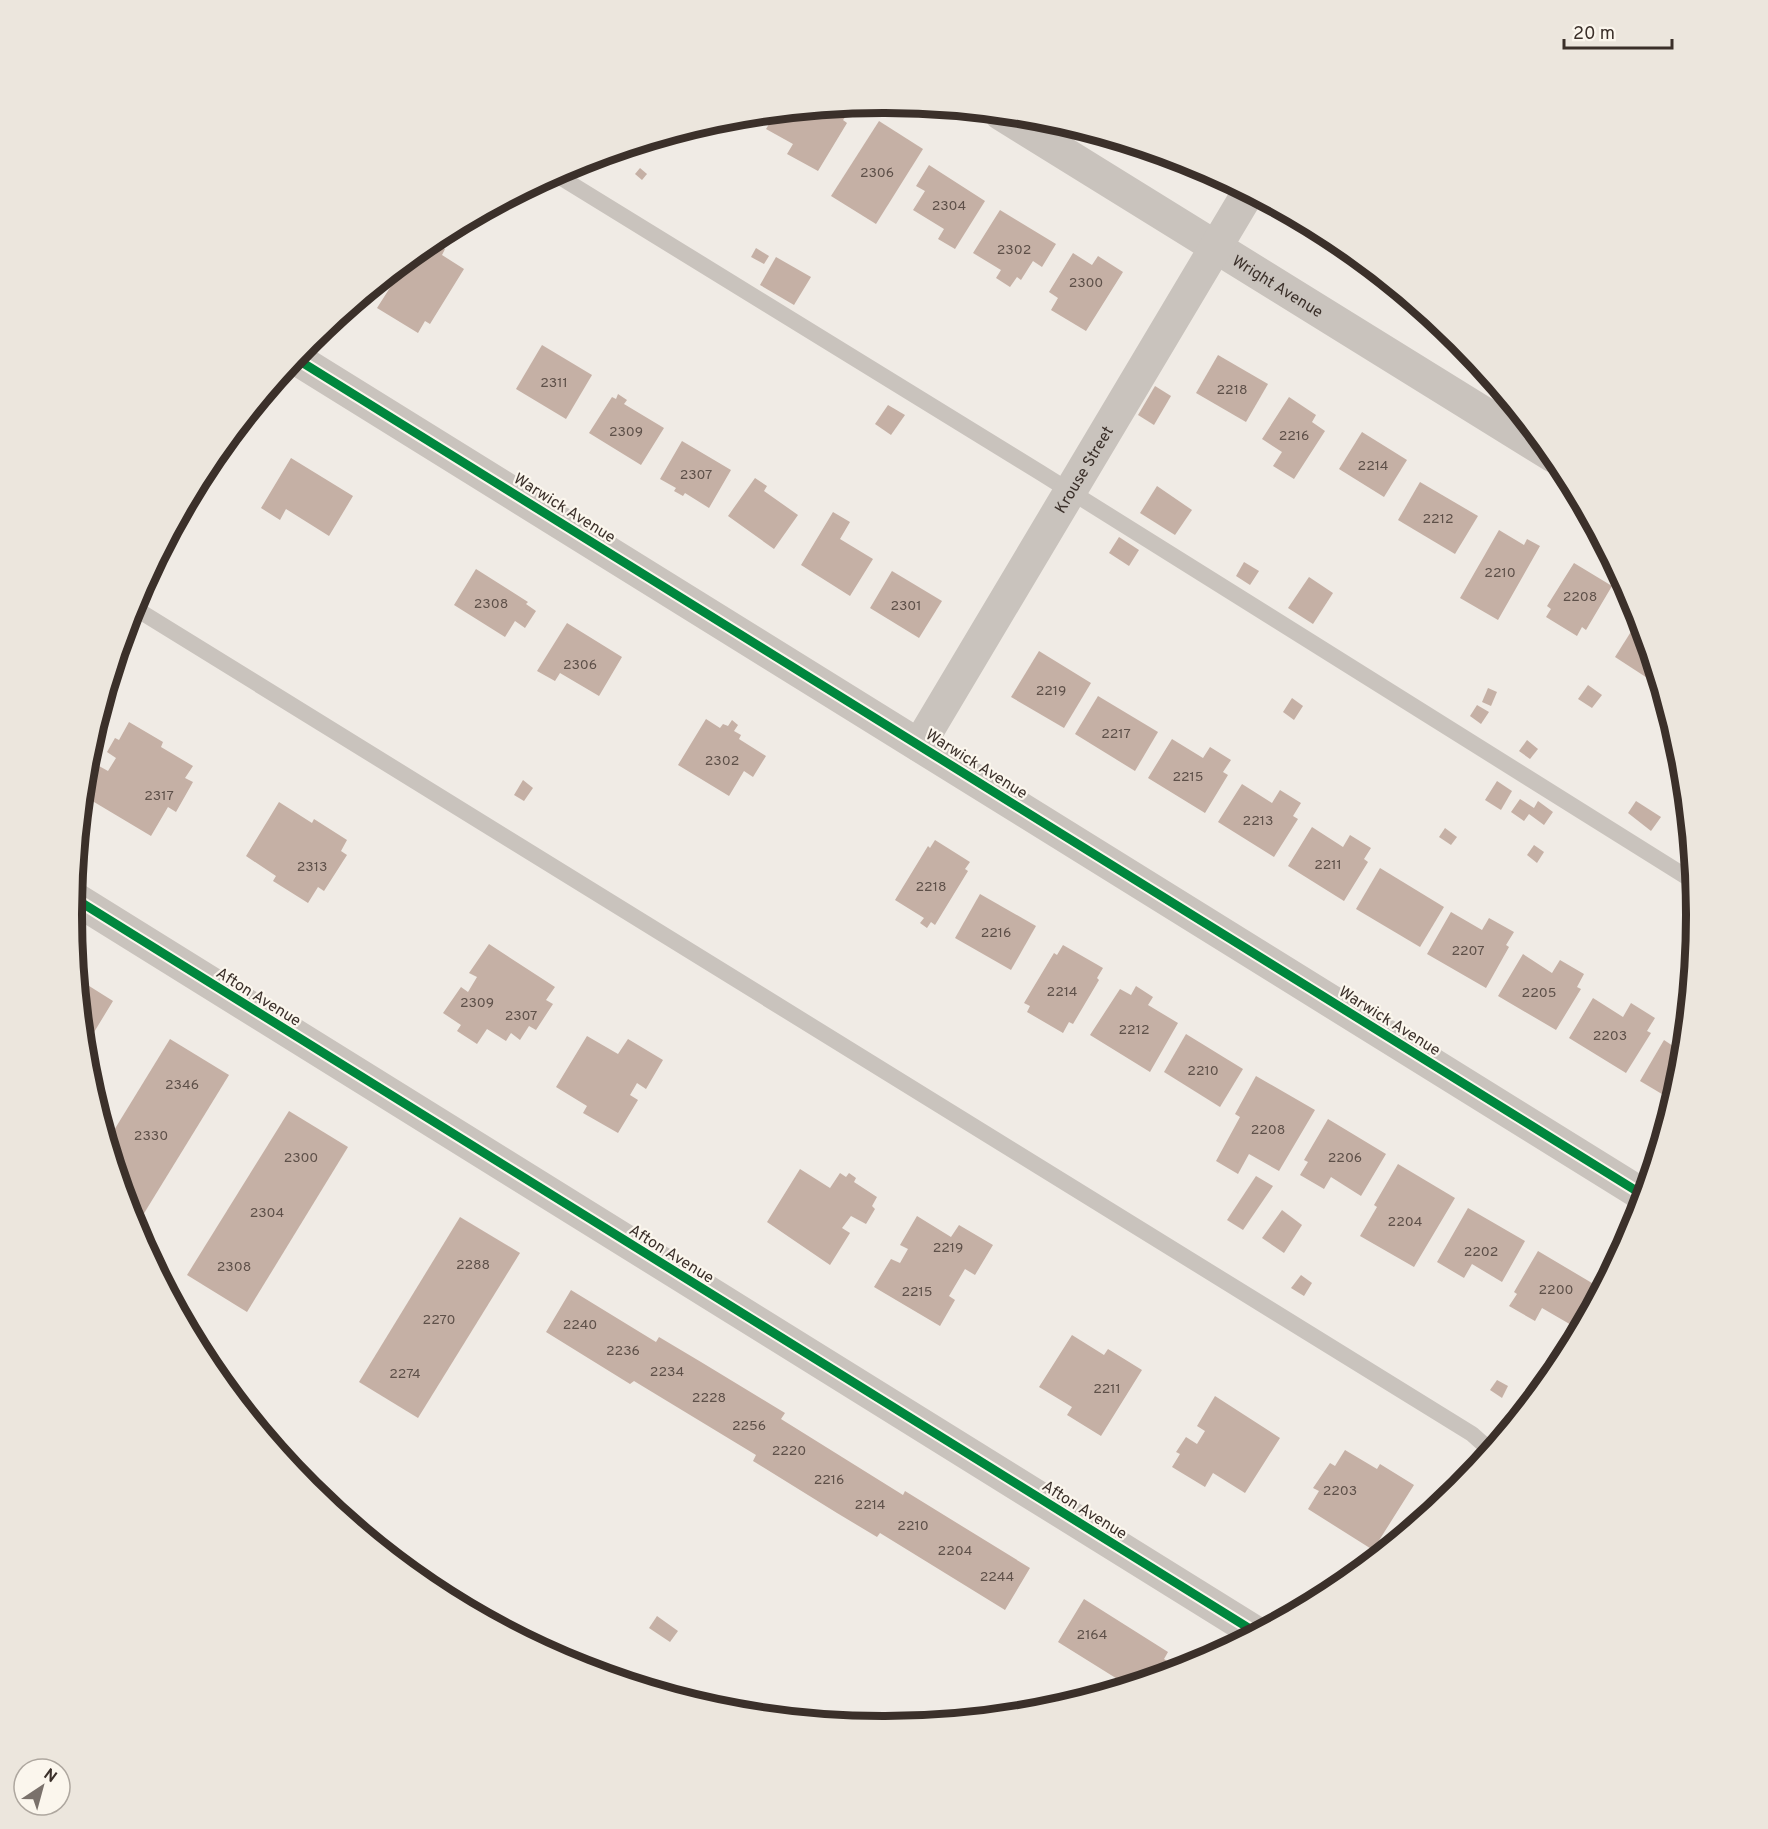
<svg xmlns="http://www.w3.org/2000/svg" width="1768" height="1829" viewBox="0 0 1768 1829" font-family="Overpass,sans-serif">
<rect width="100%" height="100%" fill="#f0ebe5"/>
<g fill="#c5b0a5">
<polygon points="835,107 847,115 843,120 847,123 818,171 787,154 793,144 766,129 776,113 823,109 826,111"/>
<polygon points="742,116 734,130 719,120 726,118"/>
<polygon points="879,121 923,149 876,224 831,196"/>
<polygon points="592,159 583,171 573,164 574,164"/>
<polygon points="929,165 985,201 955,249 938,239 944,229 913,210 925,191 916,186"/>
<polygon points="640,168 647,174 642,180 635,174"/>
<polygon points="1000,210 1056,244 1042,267 1033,261 1021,280 1017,277 1010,287 996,278 1001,270 973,253"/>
<polygon points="436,238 439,240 437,244 445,249 442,255 464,269 430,324 425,321 418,333 377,308 407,261"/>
<polygon points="756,248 769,256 764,264 751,257"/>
<polygon points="1073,253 1092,265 1098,256 1123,272 1086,331 1051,310 1058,298 1049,292"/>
<polygon points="776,257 811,277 794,305 760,285"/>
<polygon points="542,345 592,375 566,419 516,389"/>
<polygon points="1218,355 1268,384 1246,422 1196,393"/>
<polygon points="1155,386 1171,396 1154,425 1138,415"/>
<polygon points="618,394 627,400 624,404 664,428 641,465 589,433 612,397 616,399"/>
<polygon points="1289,397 1316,415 1312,422 1325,431 1294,479 1273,466 1282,452 1262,439"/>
<polygon points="888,405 905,415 891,435 875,424"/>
<polygon points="1362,432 1407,460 1384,497 1339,469"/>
<polygon points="682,441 731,470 709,508 685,493 683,496 674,491 676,488 660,479"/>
<polygon points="291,458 353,496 329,536 286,509 280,520 261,508"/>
<polygon points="755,478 767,486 764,491 798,515 774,549 728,516"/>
<polygon points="1420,482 1478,516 1455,554 1398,520"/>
<polygon points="1157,486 1192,510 1175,535 1140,513"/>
<polygon points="833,512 850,522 840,539 873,559 850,596 801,565"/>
<polygon points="1499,530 1524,545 1527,539 1540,546 1498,620 1460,598"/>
<polygon points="1119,537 1139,550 1129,566 1109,553"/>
<polygon points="1244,562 1259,571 1250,585 1236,576"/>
<polygon points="1574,563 1612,586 1586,630 1582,627 1577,636 1546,617 1551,609 1547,606"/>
<polygon points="476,569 528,602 526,604 536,611 525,628 515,621 505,637 454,605"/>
<polygon points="892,571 942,601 919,638 870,608"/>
<polygon points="1309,577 1333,593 1313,624 1288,608"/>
<polygon points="1639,619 1657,679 1655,683 1615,657"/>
<polygon points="567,623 622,657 599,696 560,673 555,681 537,671"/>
<polygon points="1039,651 1091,683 1064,728 1011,697"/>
<polygon points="1588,685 1602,695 1592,708 1578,699"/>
<polygon points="1488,688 1497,692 1491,706 1482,702"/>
<polygon points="1098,696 1158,732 1135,771 1075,734"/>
<polygon points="1292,698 1303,706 1294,720 1283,712"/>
<polygon points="1477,705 1489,712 1481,724 1470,716"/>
<polygon points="706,719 720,728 723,724 728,726 732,720 738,725 734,731 741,735 739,739 766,756 753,777 744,771 729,796 678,765"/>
<polygon points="129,722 163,742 161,747 193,766 185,778 193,782 176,812 168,807 151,836 84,796 99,766 108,771 116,758 107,752 115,738 119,740"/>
<polygon points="1172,739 1203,758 1210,747 1231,760 1223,772 1228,775 1205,813 1148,778"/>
<polygon points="1527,740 1538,749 1530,759 1519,751"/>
<polygon points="523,780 533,788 524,801 514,795"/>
<polygon points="1497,781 1512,791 1501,810 1485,800"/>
<polygon points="1242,784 1272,803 1280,790 1301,803 1293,816 1298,819 1274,857 1218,822"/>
<polygon points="1520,799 1534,808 1538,801 1553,812 1544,825 1529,814 1524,821 1511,812"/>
<polygon points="1636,801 1661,817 1651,831 1628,813"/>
<polygon points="279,802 312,823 314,819 347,840 341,851 347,855 324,891 318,887 308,903 273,881 276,876 246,856"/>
<polygon points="1312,827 1343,847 1350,835 1371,848 1364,859 1368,862 1344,901 1288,866"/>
<polygon points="1445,828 1457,837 1451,845 1439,837"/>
<polygon points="935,840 970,862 965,869 968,871 935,925 931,922 927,928 920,923 924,918 895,900 928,846 930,848"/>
<polygon points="1534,845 1544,852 1537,863 1527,855"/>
<polygon points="1380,868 1444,907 1420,947 1356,909"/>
<polygon points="980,894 1036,926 1011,970 955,938"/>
<polygon points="1451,912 1482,930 1489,918 1514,932 1506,945 1509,947 1486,988 1427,954"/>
<polygon points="489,944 555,987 546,1000 553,1004 536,1030 529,1026 520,1040 511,1033 506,1041 487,1029 477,1044 457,1031 461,1025 443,1013 461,987 468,992 477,977 469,973"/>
<polygon points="1063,945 1103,968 1097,978 1099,980 1073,1024 1069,1022 1063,1033 1027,1012 1030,1006 1024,1003 1054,953 1057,955"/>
<polygon points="1523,954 1552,973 1560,960 1584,974 1577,987 1581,989 1556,1030 1498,996"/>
<polygon points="78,979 113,1001 85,1047 79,984"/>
<polygon points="1136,986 1153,997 1148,1005 1178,1023 1150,1072 1090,1035 1120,989 1131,995"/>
<polygon points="1593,998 1623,1017 1631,1003 1655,1018 1647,1031 1651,1033 1626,1073 1569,1038"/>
<polygon points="1186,1034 1243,1069 1220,1107 1164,1072"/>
<polygon points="587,1036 618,1054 628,1039 663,1060 646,1089 637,1083 630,1095 638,1100 618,1133 583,1113 587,1106 556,1087"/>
<polygon points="170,1039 229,1075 135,1228 108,1140"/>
<polygon points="1664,1040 1682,1052 1680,1073 1672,1100 1640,1081"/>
<polygon points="1256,1076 1315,1110 1279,1171 1249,1154 1238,1174 1216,1161 1240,1117 1235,1114"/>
<polygon points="289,1111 348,1147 247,1312 187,1275"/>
<polygon points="1328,1119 1386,1154 1361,1196 1331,1177 1324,1189 1300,1175 1308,1162 1304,1160"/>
<polygon points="1398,1164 1455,1198 1414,1267 1360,1236 1377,1207 1374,1205"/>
<polygon points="800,1169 830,1188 840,1173 846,1177 849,1173 856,1178 854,1182 877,1197 872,1206 875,1209 866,1224 851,1216 842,1228 850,1233 830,1265 767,1222"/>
<polygon points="1256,1176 1273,1186 1243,1230 1227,1220"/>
<polygon points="1468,1208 1525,1241 1502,1282 1472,1264 1464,1278 1437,1262"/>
<polygon points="1282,1210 1302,1225 1284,1253 1262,1238"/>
<polygon points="917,1216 951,1237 959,1225 993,1245 975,1275 965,1269 949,1296 955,1300 940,1326 874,1287 891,1259 900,1263 908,1249 900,1245"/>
<polygon points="460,1217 520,1253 418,1418 359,1382"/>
<polygon points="1538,1251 1597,1286 1573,1326 1542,1308 1535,1321 1509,1306 1517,1294 1514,1292"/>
<polygon points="1301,1275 1312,1283 1304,1296 1291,1288"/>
<polygon points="571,1290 656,1342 659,1337 701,1362 785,1413 781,1419 903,1495 905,1491 1030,1568 1005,1610 880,1533 877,1537 837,1513 753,1461 756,1455 634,1381 630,1384 546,1332"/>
<polygon points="1072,1335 1104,1355 1108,1349 1142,1370 1101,1436 1067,1415 1072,1407 1039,1387"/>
<polygon points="1497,1380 1508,1386 1502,1398 1490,1390"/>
<polygon points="1215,1396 1280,1438 1245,1493 1213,1473 1205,1487 1172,1467 1180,1454 1176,1452 1186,1437 1197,1444 1205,1431 1197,1426"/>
<polygon points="1345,1450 1377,1469 1380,1464 1414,1485 1373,1550 1308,1509 1319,1491 1313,1488 1330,1463 1335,1466"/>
<polygon points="1084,1599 1168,1652 1164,1659 1180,1669 1127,1685 1058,1642"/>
<polygon points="657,1616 678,1631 670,1642 649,1628"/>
</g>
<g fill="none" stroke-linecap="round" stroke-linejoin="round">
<g stroke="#c9c3bd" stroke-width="16">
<polyline points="555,174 1041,473 1693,881"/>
<polyline points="133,607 1472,1434 1490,1450"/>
</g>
<g stroke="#c9c3bd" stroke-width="33">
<path id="s1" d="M1001,114l552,342"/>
<polyline points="295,358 1643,1195"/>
<path id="s2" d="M919,745l329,-552"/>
<polyline points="74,898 1255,1632"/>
</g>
<g stroke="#fbf6ed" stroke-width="13">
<g id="cycleway">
<polyline points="295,358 1643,1195"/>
<polyline points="74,898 1255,1632"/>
</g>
</g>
<use href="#cycleway" stroke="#00873e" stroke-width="9"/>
</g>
<g text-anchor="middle" stroke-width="4.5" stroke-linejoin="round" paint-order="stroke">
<g font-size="14" fill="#5e5049">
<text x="877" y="177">2306</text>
<text x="949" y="210">2304</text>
<text x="1014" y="254">2302</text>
<text x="1086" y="287">2300</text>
<text x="554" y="387">2311</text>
<text x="1232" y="394">2218</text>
<text x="626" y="436">2309</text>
<text x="1294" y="440">2216</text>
<text x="1373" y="470">2214</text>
<text x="696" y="479">2307</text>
<text x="1438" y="523">2212</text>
<text x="1500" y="577">2210</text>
<text x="1580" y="601">2208</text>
<text x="491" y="608">2308</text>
<text x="906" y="610">2301</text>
<text x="580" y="669">2306</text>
<text x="1051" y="695">2219</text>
<text x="1116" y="738">2217</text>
<text x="722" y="765">2302</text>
<text x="1188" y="781">2215</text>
<text x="159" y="800">2317</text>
<text x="1258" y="825">2213</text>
<text x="1328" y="869">2211</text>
<text x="312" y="871">2313</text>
<text x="931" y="891">2218</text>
<text x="996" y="937">2216</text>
<text x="1468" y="955">2207</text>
<text x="1062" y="996">2214</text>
<text x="1539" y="997">2205</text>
<text x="477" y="1007">2309</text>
<text x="521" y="1020">2307</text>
<text x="1134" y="1034">2212</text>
<text x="1610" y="1040">2203</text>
<text x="1203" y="1075">2210</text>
<text x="182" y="1089">2346</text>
<text x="1268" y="1134">2208</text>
<text x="151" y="1140">2330</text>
<text x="301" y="1162">2300</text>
<text x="1345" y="1162">2206</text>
<text x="267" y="1217">2304</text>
<text x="1405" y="1226">2204</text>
<text x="948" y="1252">2219</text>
<text x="1481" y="1256">2202</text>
<text x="473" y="1269">2288</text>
<text x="234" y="1271">2308</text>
<text x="1556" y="1294">2200</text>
<text x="917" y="1296">2215</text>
<text x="439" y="1324">2270</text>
<text x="580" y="1329">2240</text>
<text x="623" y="1355">2236</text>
<text x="667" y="1376">2234</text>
<text x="405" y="1378">2274</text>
<text x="1107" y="1393">2211</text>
<text x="709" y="1402">2228</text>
<text x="749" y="1430">2256</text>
<text x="789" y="1455">2220</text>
<text x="829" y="1484">2216</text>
<text x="1340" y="1495">2203</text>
<text x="870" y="1509">2214</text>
<text x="913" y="1530">2210</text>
<text x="955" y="1555">2204</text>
<text x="997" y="1581">2244</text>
<text x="1092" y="1639">2164</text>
</g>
<g font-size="16" fill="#3b302a" stroke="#fbf6ed">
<text dy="6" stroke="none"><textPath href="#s1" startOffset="326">Wright Avenue</textPath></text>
<text dy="6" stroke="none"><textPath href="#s2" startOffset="321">Krouse Street</textPath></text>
<text transform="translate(565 507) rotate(32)" y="6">Warwick Avenue</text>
<text transform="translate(977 763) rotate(32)" y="6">Warwick Avenue</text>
<text transform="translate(259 996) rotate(32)" y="6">Afton Avenue</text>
<text transform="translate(1390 1020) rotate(32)" y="6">Warwick Avenue</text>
<text transform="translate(672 1253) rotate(32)" y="6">Afton Avenue</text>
<text transform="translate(1085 1509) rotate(32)" y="6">Afton Avenue</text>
</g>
</g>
<path d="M0 0H1768V1829H0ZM883 113H885A801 801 0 0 1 1686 914V915A801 801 0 0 1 885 1716H883A801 801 0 0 1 82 915V914A801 801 0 0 1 883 113Z" fill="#ece6dd" fill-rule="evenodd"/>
<path fill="none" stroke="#3b302a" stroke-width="8" d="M883 113H885A801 801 0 0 1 1686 914V915A801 801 0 0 1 885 1716H883A801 801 0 0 1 82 915V914A801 801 0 0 1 883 113Z"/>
<g transform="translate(42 1787) rotate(36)"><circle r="28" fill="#fbf6ed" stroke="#aea79f" stroke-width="1.5"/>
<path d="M0-4.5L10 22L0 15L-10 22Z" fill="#7a716b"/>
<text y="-9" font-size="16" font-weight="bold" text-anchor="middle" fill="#3b302a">N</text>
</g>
<path d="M1564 39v9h108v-9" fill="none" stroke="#3b302a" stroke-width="3"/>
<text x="1573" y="39" font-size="18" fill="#3b302a" stroke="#fbf6ed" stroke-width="4.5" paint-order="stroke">20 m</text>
</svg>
